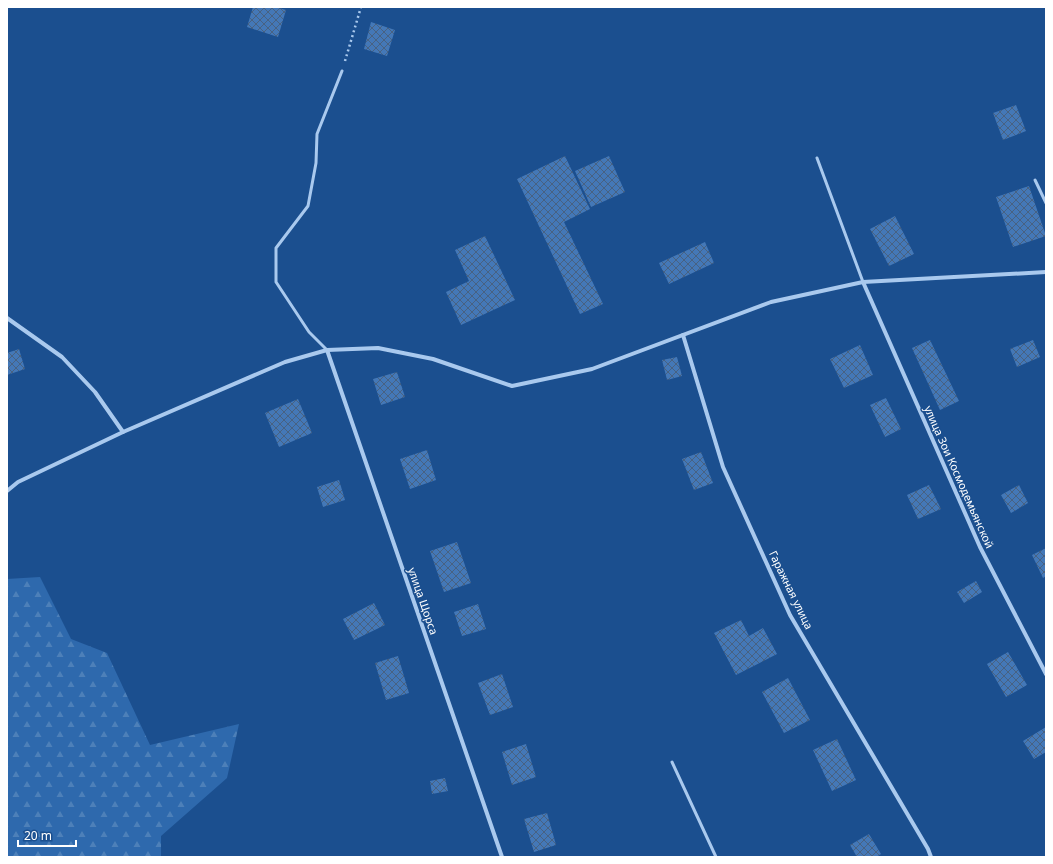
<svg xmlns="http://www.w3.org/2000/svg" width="1053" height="864" viewBox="0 0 1053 864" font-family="'Noto Sans',sans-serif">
<defs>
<pattern id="forest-firs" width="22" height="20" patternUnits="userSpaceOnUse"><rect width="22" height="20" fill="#2e69ad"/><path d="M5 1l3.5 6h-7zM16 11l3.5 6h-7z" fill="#4d80b9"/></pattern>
<pattern id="building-cross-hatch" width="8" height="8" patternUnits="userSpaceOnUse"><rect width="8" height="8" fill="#4478b7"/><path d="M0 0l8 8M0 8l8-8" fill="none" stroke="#486282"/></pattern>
</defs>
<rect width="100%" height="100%" fill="#1b4f8f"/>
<polygon fill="url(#forest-firs)" points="40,577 71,639 107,653 150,745 239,724 227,778 161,836 161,857 7,857 7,579"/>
<g fill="url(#building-cross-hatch)">
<polygon points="253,7 275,7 286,10 278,37 247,27"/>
<polygon points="371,22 395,30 387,56 364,49"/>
<polygon points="1016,105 1026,131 1003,140 993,113"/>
<polygon points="565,156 590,209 564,222 603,304 580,314 517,179"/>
<polygon points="609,156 625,192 591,207 575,171"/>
<polygon points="1029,186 1046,236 1013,247 996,197"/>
<polygon points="895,216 914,254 889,266 870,229"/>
<polygon points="485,236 515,300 461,325 446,292 469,281 455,250"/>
<polygon points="705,242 714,263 669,284 659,263"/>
<polygon points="930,340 959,401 940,410 912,348"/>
<polygon points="1033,340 1040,357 1017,367 1010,349"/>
<polygon points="860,345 873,375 844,388 830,359"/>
<polygon points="19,349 25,369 7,375 7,353"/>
<polygon points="677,357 682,376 667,380 662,360"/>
<polygon points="397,372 405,397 381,405 373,379"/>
<polygon points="886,398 901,429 885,437 870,405"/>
<polygon points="298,399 312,433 279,447 265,413"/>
<polygon points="427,450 436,480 410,489 400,459"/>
<polygon points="701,452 713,483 694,490 682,459"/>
<polygon points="339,480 345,500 323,507 317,487"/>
<polygon points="929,485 941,509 918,519 907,495"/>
<polygon points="1019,485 1028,503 1011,513 1001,495"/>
<polygon points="457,542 471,583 444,592 430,551"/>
<polygon points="1046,548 1046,576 1043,578 1032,555"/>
<polygon points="976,581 982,592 964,603 957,592"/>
<polygon points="374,603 385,625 354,640 343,619"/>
<polygon points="478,604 486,629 462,636 454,612"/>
<polygon points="741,620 749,636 763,628 777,654 736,675 714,633"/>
<polygon points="1008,652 1027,685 1006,697 987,664"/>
<polygon points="398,656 409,693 386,700 375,663"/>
<polygon points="502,674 513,707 490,715 478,683"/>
<polygon points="788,678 810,720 784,733 762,692"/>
<polygon points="1046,727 1046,752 1034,759 1023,741"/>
<polygon points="837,739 856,780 832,791 813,750"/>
<polygon points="526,744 536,777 512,785 502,752"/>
<polygon points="445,778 448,791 432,794 430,781"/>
<polygon points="547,813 556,845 534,852 524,819"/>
<polygon points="869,834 881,854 876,857 857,857 850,845"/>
</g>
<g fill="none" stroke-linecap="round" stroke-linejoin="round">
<polyline stroke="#a9c9ee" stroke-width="2.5" stroke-dasharray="2 3" stroke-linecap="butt" points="345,61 361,7"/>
<g stroke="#a9c9ee" stroke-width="3">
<polyline points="817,158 863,282"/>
<polyline points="1035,180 1046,203"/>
<polyline points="327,350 309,332 276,282 276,248 308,206 316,163 317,134 342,71"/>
<polyline points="672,762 716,857"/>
</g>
<g stroke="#a9c9ee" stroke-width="4">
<polyline points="863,282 980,547 1046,674"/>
<polyline points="7,318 62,357 95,392 123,432"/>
<polyline points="683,335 723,467 790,615 928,849 931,857"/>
<polyline points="327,350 502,857"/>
<polyline points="7,491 18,482 123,432 285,362 327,350 378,348 433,359 512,386 592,369 771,302 863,282 1046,272"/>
</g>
</g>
<g text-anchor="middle" stroke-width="3" stroke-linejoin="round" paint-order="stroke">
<g font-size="11" fill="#fff" stroke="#1b4f8f">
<text transform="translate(959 477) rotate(66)" y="4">улица Зои Космодемьянской</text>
<text transform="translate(791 590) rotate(64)" y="4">Гаражная улица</text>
<text transform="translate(423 601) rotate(71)" y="4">улица Щорса</text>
</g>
</g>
<rect width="1053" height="864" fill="none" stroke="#ffffff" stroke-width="16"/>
<path d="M18 840v6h58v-6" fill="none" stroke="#ffffff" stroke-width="2"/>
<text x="24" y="840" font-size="12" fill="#ffffff" stroke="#1b4f8f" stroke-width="3" paint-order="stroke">20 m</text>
</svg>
